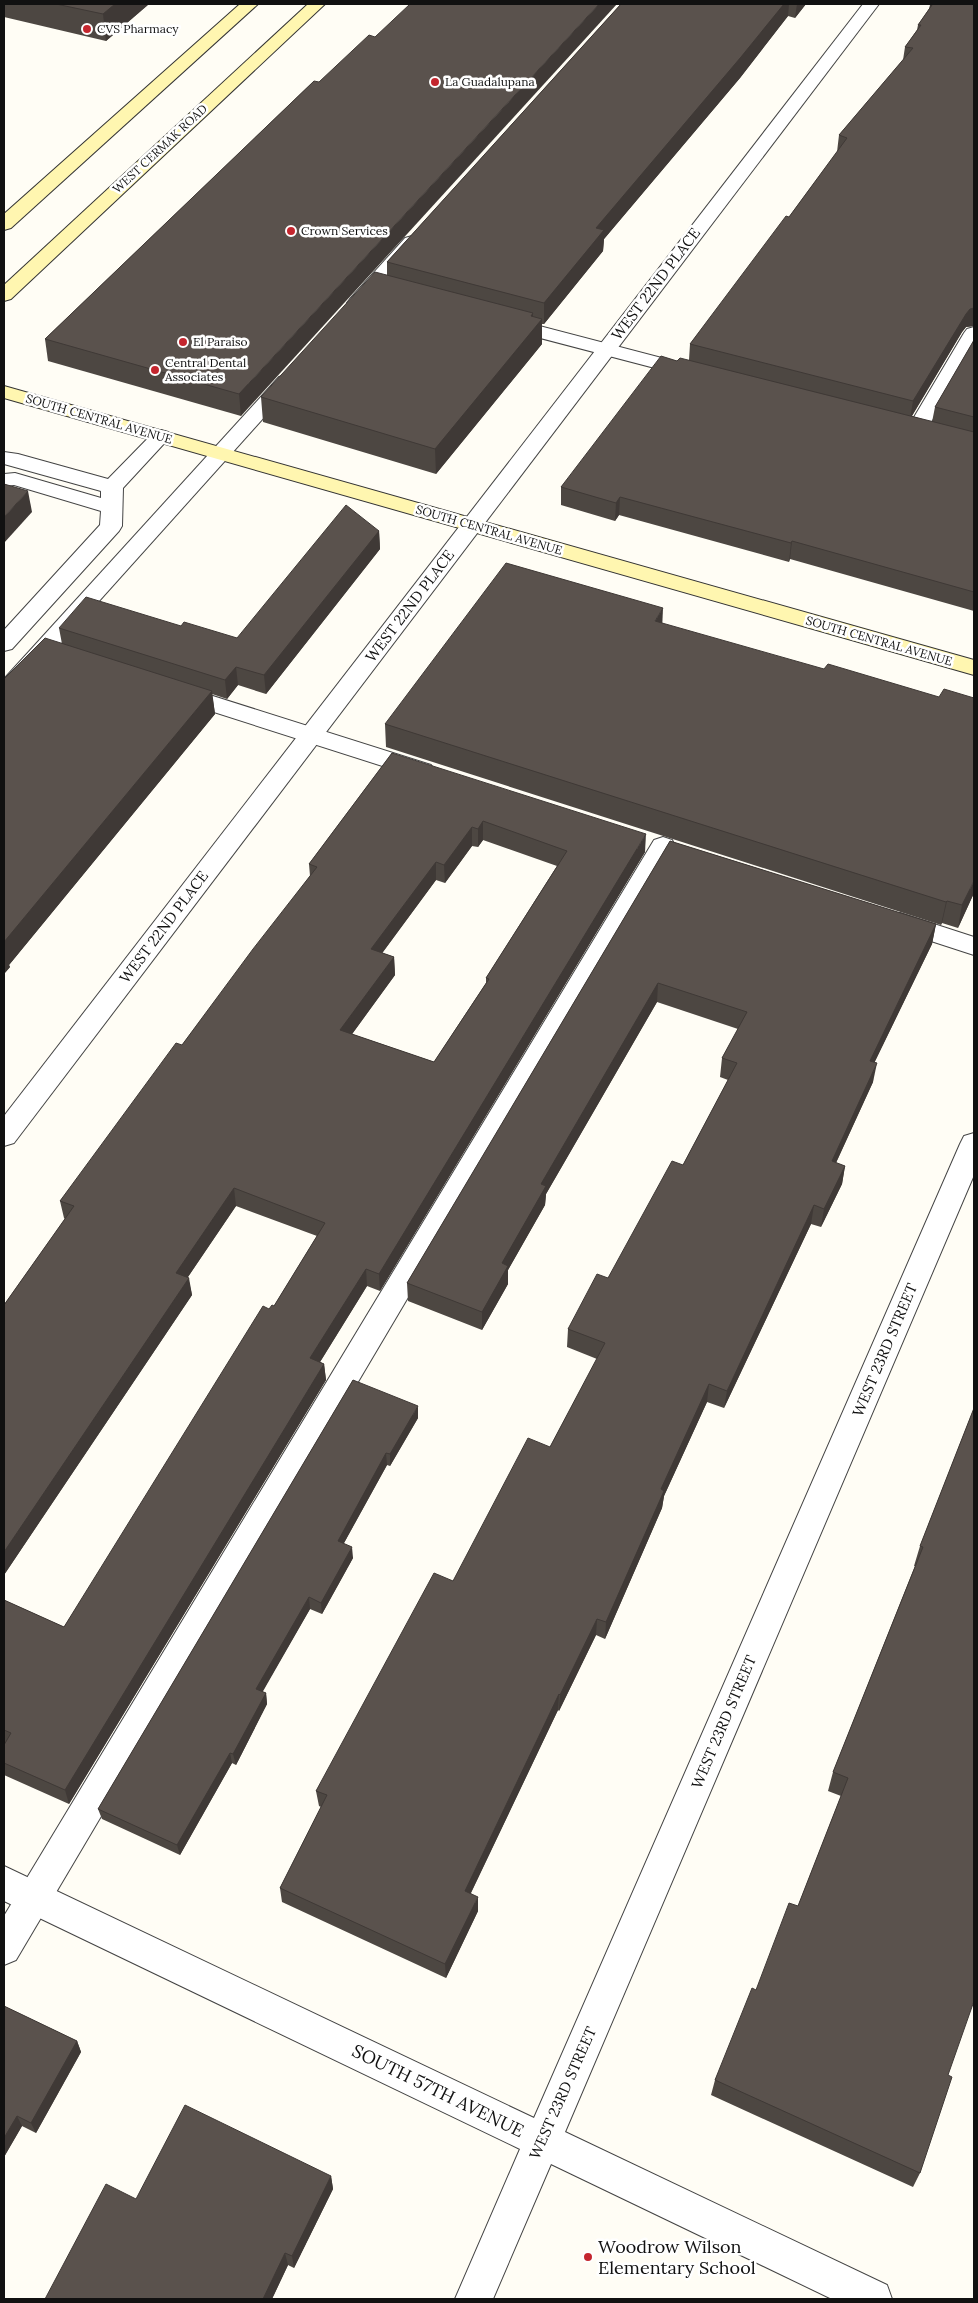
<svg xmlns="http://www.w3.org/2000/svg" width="978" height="2303" viewBox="0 0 978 2303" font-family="Lora,serif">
<rect width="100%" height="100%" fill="#fffdf5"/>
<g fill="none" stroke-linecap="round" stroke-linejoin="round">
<g stroke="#444" stroke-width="2">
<g id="lane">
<polygon points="412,236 419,238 421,242 419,246 364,307 357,309 350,307 347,303 350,299 405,238"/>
<polygon points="505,317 700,368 703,372 700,376 693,378 498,327 495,323 498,319"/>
<polygon points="974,327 974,349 927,429 924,433 917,435 910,433 907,429 964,333 967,329"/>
<polygon points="286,375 293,377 296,381 293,385 12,698 4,701 4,679 279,377"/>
<polygon points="161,430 168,432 171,436 123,488 122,526 119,531 12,649 4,651 4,630 100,525 101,511 14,485 4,486 4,474 15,473 101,498 101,491 4,464 4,452 18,454 108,479 154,432"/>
<polygon points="178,685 431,765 435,771 431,777 423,779 170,698 166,693 170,688"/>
<polygon points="663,837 672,840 675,846 16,1960 4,1965 4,1916 654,840"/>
<polygon points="900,913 974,937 974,955 891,928 887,922 891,916"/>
</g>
</g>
<g stroke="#444" stroke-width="2">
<g id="street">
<polygon points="863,4 879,4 14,1143 4,1146 4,1116"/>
<polygon points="974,1133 974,1175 565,2132 887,2285 892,2299 832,2299 551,2164 493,2299 455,2299 520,2149 4,1901 4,1866 534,2118 960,1144 964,1136"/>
</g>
</g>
<g stroke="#333" stroke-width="2">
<g id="secondary">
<polygon points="240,4 258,4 11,228 4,230 4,214"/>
<polygon points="308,4 325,4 11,299 4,301 4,285"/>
<polygon points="4,386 974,660 974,675 4,398"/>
</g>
</g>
<use href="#lane" fill="#fff" fill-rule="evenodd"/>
<use href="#street" fill="#fff" fill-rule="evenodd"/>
<use href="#secondary" fill="#fff6b0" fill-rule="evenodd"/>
</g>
<g fill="#4d4742" fill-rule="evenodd">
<polygon points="4,4 149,4 106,41 4,17"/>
<polygon points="621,4 806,4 795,18 788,16 740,78 604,239 603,251 544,324 542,324 542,344 436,474 263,422 261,397 387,276 387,262"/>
<polygon points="974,4 974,326 966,327 962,332 912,416 932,422 935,407 974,340 974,611 790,559 789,562 619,515 615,521 561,505 561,487 677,361 689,360 690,344 789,217 837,152 839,135 903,60 905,47 917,30 918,25 929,9 930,5"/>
<polygon points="314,81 241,416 48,361 45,339"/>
<polygon points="379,531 380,549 266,694 238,685 227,699 212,694 215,714 9,965 10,967 4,974 4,679 62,644 59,628 181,626 237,638"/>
<polygon points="662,623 974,893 958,928 942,923 941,925 386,747 385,724"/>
<path d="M392,753l253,99 -265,439 -13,-5 -47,76 4,2 2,16 -257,424 -65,-29v-30l1,-2 -1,-1v-142l60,27 205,-318 5,-3 43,-70 -81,-30 -48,71 4,18 -188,280v-270l61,-86 -1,-1 -4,-17 122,-156 128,-169 -1,-12zM483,840l74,26 -71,112v5l-52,79 -82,-28 43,-59 -1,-18 -12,-4 54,-73 9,3 27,-37 6,1z"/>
<polygon points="670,841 936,924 932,944 874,1063 873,1082 836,1163 845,1166 842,1184 821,1227 811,1224 724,1408 707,1402 664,1496 662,1508 605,1639 596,1635 559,1711 558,1710 471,1893 478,1911 446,1978 282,1902 280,1888 321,1807 319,1806 316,1791 453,1581 550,1447 597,1359 567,1347 568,1329 608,1278 683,1165 728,1080 720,1077 722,1058 738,1029 657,1002 546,1194 545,1205 508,1270 508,1284 482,1330 408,1301 407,1283"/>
<polygon points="353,1380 418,1418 390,1466 387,1465 344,1543 353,1558 322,1614 310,1609 262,1692 266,1693 267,1704 236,1765 232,1763 180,1855 102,1819 98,1809"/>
<polygon points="974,1408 948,2075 920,2173 913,2187 711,2095 715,2080 756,1990 798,1906 841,1796 828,1791 833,1772 915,1566 914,1566 920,1546"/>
<polygon points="4,2006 77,2041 81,2052 36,2133 22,2126 4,2157"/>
<polygon points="331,2176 333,2189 294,2268 288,2265 272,2299 45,2299 136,2199"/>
</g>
<g fill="#3f3936">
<polygon points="115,4 149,4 106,41 103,14"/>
<polygon points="599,4 617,4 241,416 239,394"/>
<polygon points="784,4 789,4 788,16 740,78 604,239 603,251 544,324 544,303 596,228"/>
<polygon points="797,4 806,4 795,18"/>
<polygon points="974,308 974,326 966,327 962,332 910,419 913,401 966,314 970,309"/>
<polygon points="533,313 533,330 542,319 542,344 436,474 435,449"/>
<polygon points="28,491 32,512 4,543 4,517"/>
<polygon points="620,497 619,515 615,521 616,503"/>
<polygon points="379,531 380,549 266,694 264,675"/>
<polygon points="792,541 790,559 789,562 791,543"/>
<polygon points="663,608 662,631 655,621"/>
<polygon points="236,667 238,685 227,699 225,680"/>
<polygon points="212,691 215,714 9,965 10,967 4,974 4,942"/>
<polygon points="483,821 483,840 478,847 478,829"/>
<polygon points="472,827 472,846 445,883 444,865"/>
<polygon points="646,834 645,852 380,1291 379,1274"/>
<polygon points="436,862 436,880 372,967 371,949"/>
<polygon points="974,881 974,893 958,928 962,905"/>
<polygon points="947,901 942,923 941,925 946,902"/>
<polygon points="936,924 932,944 866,1080 870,1061"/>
<polygon points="394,957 395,975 342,1048 340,1030"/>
<polygon points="658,983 657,1002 546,1194 545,1205 508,1270 508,1284 482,1330 482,1312 502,1263 541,1184"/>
<polygon points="877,1063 873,1082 828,1180 832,1161"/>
<polygon points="845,1166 842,1184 821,1227 824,1209"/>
<polygon points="234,1188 236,1206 179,1290 176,1273"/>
<polygon points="814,1205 811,1224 724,1408 727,1391"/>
<polygon points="366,1269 367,1286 312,1375 310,1358"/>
<polygon points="189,1278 192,1295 4,1575 4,1552"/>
<polygon points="324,1364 326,1380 69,1804 65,1790"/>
<polygon points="709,1384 707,1402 664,1496 662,1508 605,1639 606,1622 661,1489"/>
<polygon points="418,1406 418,1418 390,1466 390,1454"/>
<polygon points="386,1453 387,1465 339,1552 338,1541"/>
<polygon points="352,1547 353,1558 322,1614 321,1603"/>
<polygon points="309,1597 310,1609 258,1700 256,1689"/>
<polygon points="597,1619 596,1635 559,1711 560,1695"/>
<polygon points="266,1693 267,1704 236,1765 233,1754"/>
<polygon points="559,1694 558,1710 465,1905 465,1891"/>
<polygon points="230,1753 232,1763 180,1855 177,1845"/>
<polygon points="478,1897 478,1911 446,1978 445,1964"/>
<polygon points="77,2041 81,2052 36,2133 31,2123"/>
<polygon points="17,2116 22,2126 4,2157 4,2138"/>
<polygon points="331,2176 333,2189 294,2268 292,2256"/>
<polygon points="285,2253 288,2265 272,2299 263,2299"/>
</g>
<g fill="#5a524d" stroke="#3f3936" fill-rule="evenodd">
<polygon points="56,4 115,4 103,14"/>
<polygon points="410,4 599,4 239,394 45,339 314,81 319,82 369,35 375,37"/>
<polygon points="621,4 784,4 741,57 596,228 604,230 544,303 387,262"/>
<polygon points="930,4 974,4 974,308 970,309 966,314 913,401 690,344 786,216 789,217 847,138 839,135 913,48 905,47 921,25 918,25 932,5 930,5"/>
<polygon points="375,272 533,313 531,316 542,319 435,449 261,397"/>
<polygon points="974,340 974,417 935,407"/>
<polygon points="661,356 677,361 680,358 974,432 974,592 792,541 791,543 620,497 616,503 561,487"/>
<polygon points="4,484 28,491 4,517"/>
<polygon points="346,505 379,531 264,675 236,667 225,680 59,628 86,597 181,626 184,622 237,638"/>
<polygon points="506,563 663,608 655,621 824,669 828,664 939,697 944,689 974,698 974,881 962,905 947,901 946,902 385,724"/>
<polygon points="45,638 212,691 4,942 4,679"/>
<path d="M392,753l254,81 -267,440 -13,-5 -56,89 14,6 -259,426 -61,-27v-18l7,-12 -7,-3v-130l60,27 199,-321 6,3 3,-4 2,1 51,-83 -91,-35 -58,85 13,5 -185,274v-247l70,-99 -14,-5 116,-158 6,2 71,-96 64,-82 -8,-3zM483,821l84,30 -81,127 3,1 -55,83 -94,-32 54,-73 -23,-8 65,-87 8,3 28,-38 6,2z"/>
<polygon points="670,841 936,924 870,1061 877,1063 832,1161 845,1166 824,1209 814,1205 727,1391 709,1384 661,1489 664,1491 606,1622 597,1619 560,1695 559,1694 465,1891 478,1897 445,1964 280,1888 327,1795 316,1791 434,1573 453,1581 528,1438 550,1447 605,1343 568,1329 597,1274 608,1278 672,1161 683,1165 737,1063 722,1058 747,1012 658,983 541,1184 546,1186 502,1263 508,1266 482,1312 407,1283"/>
<polygon points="353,1380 418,1406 390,1454 386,1453 338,1541 352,1547 321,1603 309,1597 256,1689 266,1693 233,1754 230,1753 177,1845 98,1809"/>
<polygon points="974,1408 974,2001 948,2075 952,2077 920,2173 715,2080 752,1988 756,1990 789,1903 798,1906 848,1778 833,1772 923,1547 920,1546"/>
<polygon points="4,2006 77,2041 31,2123 17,2116 4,2138"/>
<polygon points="185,2105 331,2176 292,2256 285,2253 263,2299 45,2299 106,2184 136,2199"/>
</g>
<g fill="#c4262e" stroke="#fff" stroke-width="2">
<circle cx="87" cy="29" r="5"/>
<circle cx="435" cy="82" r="5"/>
<circle cx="291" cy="231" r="5"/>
<circle cx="183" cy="342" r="5"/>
<circle cx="155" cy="370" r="5"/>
<circle cx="588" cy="2257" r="5"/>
</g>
<g text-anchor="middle" stroke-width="5" stroke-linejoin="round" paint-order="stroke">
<g font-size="12" fill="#111" stroke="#fff" text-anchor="start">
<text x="97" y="33">CVS Pharmacy</text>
<text x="445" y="86">La Guadalupana</text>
<text x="301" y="235">Crown Services</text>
<text x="193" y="346">El Paraiso</text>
<text x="165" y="367">Central Dental<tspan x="165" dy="14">Associates</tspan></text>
</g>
<g font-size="12" fill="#111" stroke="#fff">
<text transform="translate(160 149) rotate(-43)" y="4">WEST CERMAK ROAD</text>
<text transform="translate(99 419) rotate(16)" y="4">SOUTH CENTRAL AVENUE</text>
<text transform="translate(489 530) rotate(16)" y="4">SOUTH CENTRAL AVENUE</text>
<text transform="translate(879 641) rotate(16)" y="4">SOUTH CENTRAL AVENUE</text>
</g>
<g font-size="15" fill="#111" stroke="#fff">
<text transform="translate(656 284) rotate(-53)" y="5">WEST 22ND PLACE</text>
<text transform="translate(410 606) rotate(-53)" y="5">WEST 22ND PLACE</text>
<text transform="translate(164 927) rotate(-53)" y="5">WEST 22ND PLACE</text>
<text transform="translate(885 1350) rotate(-67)" y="5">WEST 23RD STREET</text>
<text transform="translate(724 1722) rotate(-67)" y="5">WEST 23RD STREET</text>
<text transform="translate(563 2093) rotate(-66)" y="5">WEST 23RD STREET</text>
</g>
<g font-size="18" fill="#111" stroke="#fff">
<text transform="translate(438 2091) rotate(26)" y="6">SOUTH 57TH AVENUE</text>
</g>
<g font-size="18" fill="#111" stroke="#fff" text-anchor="start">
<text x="598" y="2253">Woodrow Wilson<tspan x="598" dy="21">Elementary School</tspan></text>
</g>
</g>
<rect width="978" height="2303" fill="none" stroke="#111111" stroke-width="10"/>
</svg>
